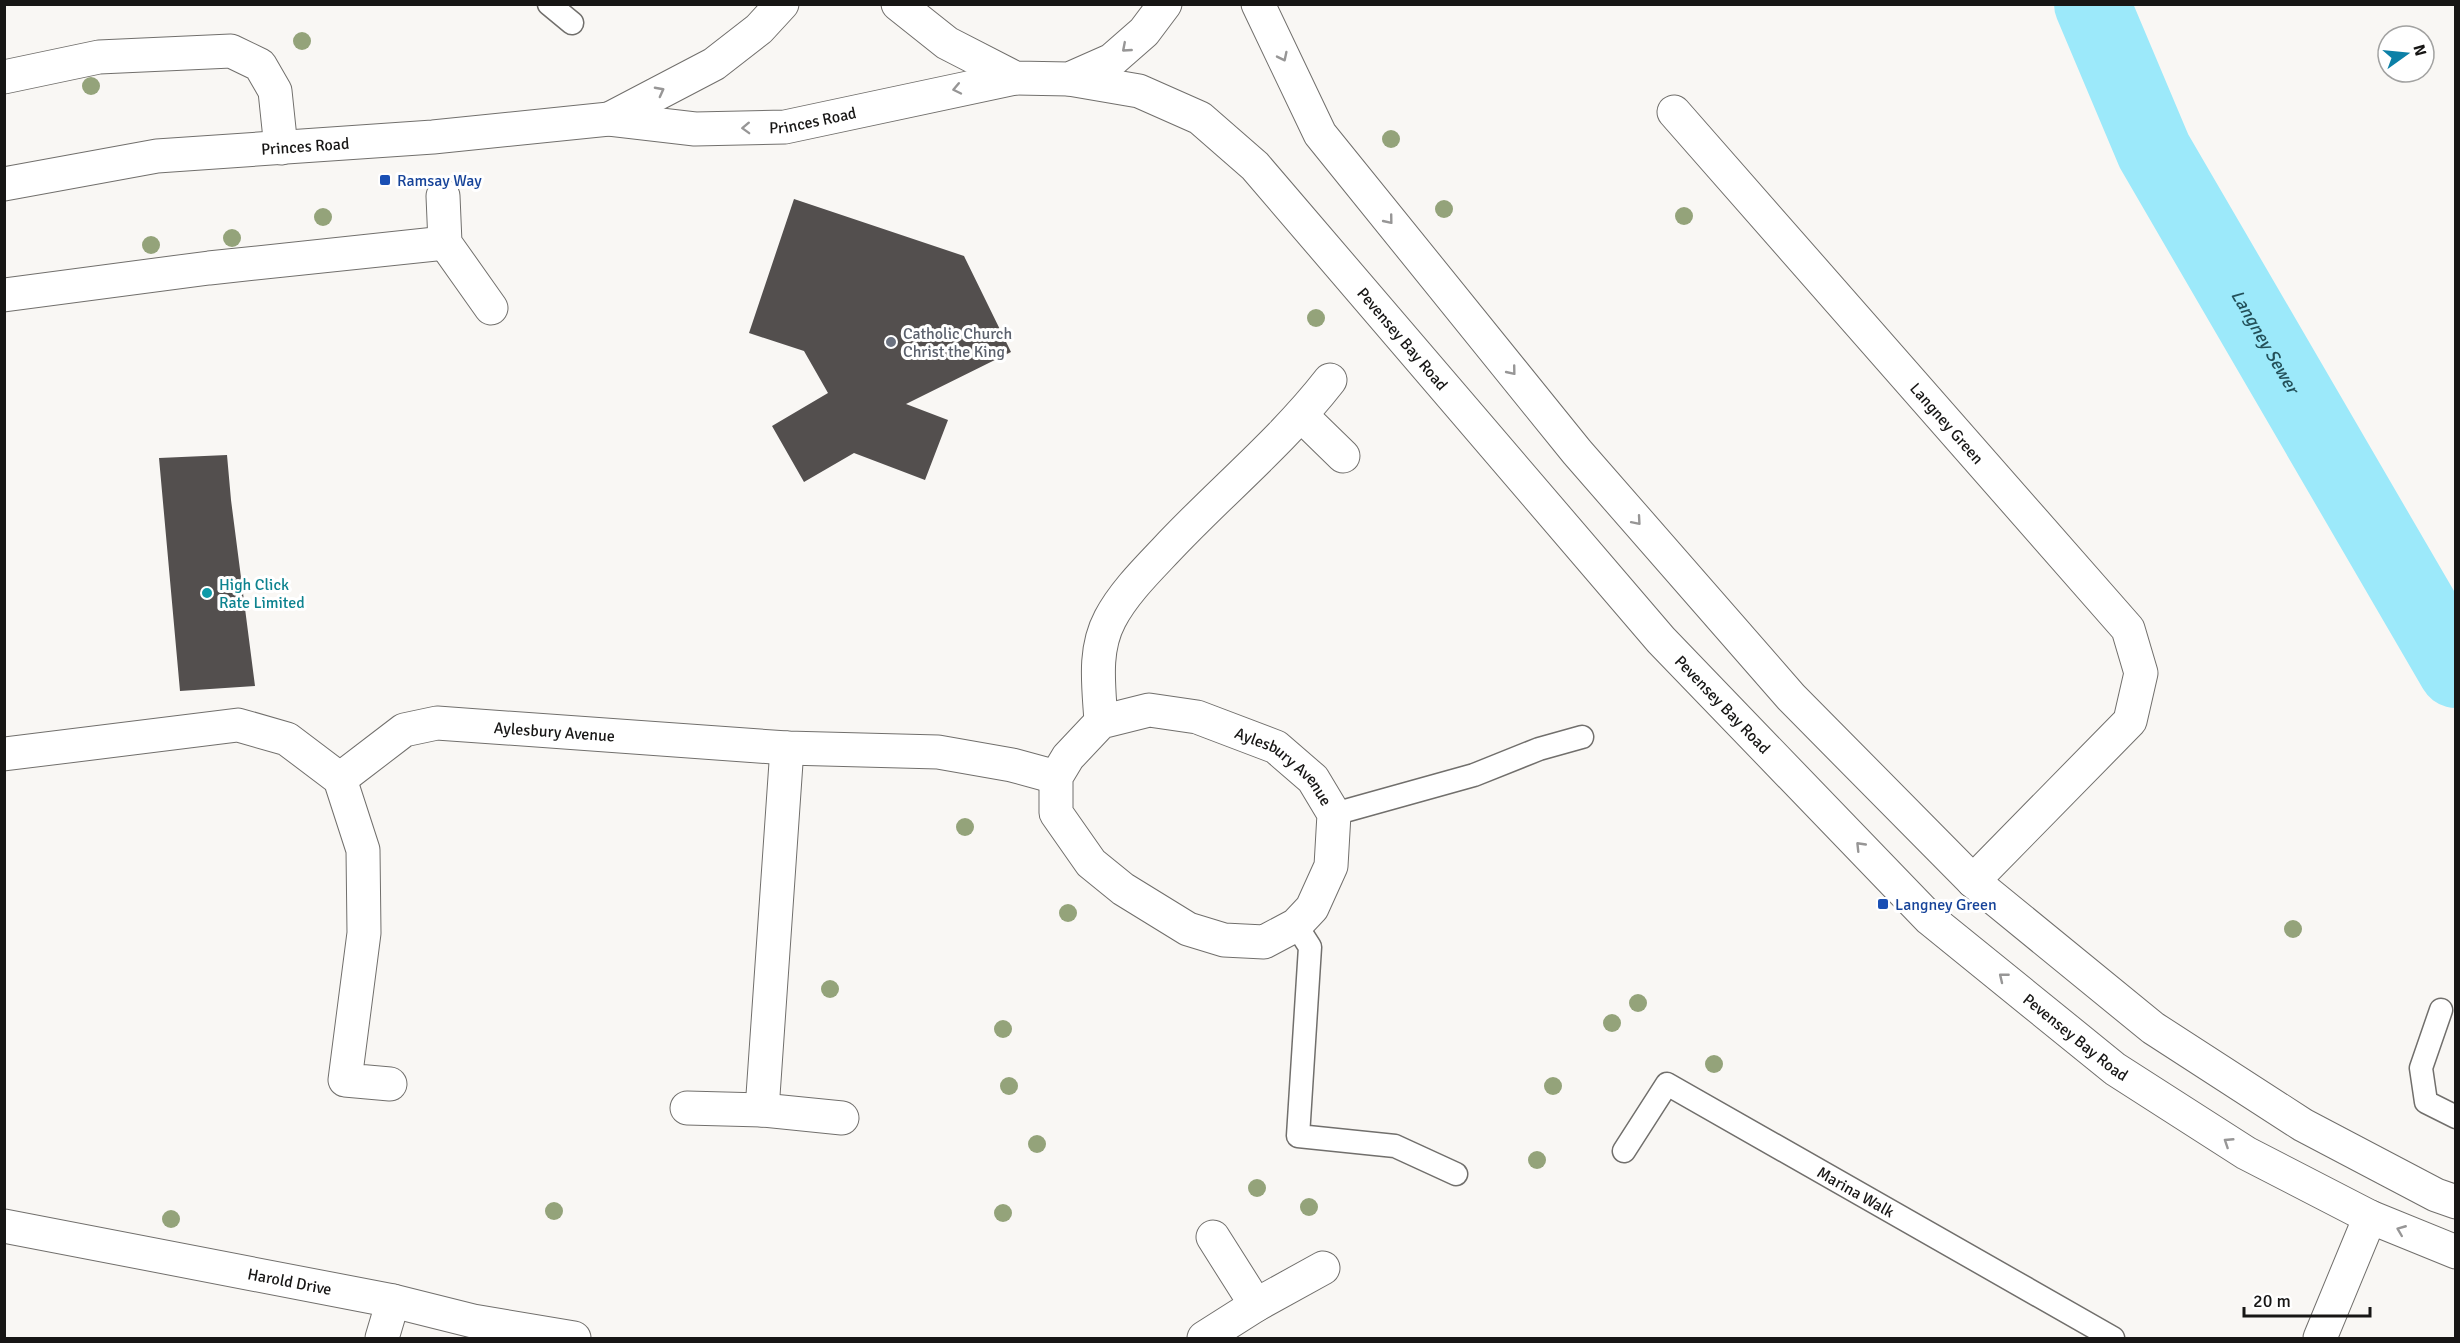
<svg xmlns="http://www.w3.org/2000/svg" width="2460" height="1343" viewBox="0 0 2460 1343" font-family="Signika,sans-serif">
<rect width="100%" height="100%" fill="#f9f7f4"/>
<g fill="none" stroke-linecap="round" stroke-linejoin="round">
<path stroke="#9ce9fa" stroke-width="76" id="s1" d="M2092,4l62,147 302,519"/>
</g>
<g fill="#534f4e">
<polygon points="794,199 964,256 1011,352 906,404 948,420 925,480 854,453 804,482 772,426 828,393 804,351 749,333"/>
<polygon points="227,455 231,500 255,686 180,691 159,458"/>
</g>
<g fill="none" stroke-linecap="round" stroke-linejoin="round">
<g stroke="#716f6c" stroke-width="25">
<g id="service">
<polyline points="549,4 572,23"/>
<polyline points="1334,814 1474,775 1539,749 1582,737"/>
<polyline points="1296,925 1310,947 1298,1136 1395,1146 1456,1174"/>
<polyline points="2441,1010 2421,1068 2426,1102 2456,1117"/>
<path id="s2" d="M1624,1151l43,-67 446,254"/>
</g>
</g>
<g stroke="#716f6c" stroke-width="35">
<g id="minor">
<polyline points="4,77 99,57 231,51 260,65 275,91 281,148"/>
<path id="s3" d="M1674,112l454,517 13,44 -11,48 -157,160"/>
<polyline points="443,196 445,243 491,308"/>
<polyline points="4,295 209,268 445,243"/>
<polyline points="1302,416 1343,456"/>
<path id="s4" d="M1101,722l48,-12 48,7 79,30 37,32 21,35 -3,52 -19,42 -16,17 -32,17 -40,-2 -36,-11 -65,-40 -32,-26 -35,-50v-36l12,-20 33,-35c-2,-35 -8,-71 9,-103 13,-25 36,-48 55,-68 54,-58 116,-108 165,-171"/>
<polyline points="4,754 238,725 287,739 340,779 363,850 364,933 345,1080 390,1084"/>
<path id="s5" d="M340,779l64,-49 33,-7 350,25 151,4 74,13 44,12"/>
<polyline points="687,1108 762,1110 842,1118"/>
<polyline points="762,1110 787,748"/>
<path id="s6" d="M4,1226l389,75 80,20 101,17"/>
<polyline points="1213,1237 1256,1305"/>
<polyline points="382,1338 393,1301"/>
<polyline points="1204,1338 1256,1305 1323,1268"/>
<polyline points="2320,1338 2370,1217"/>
</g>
</g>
<g stroke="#716f6c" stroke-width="35">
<g id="tertiary">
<polyline points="609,119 714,64 759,29 782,4"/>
<path id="s7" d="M4,184l153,-28 276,-19 176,-18 86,10 90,-2 230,-49"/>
</g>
</g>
<g stroke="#716f6c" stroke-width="35">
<g id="primary">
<polyline points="898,4 947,43 1015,78 1069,79 1112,60 1144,32 1165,4"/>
<polyline points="1258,4 1320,134 1577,452 1791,697 1973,881 2153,1028 2303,1125 2436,1195 2456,1202"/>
<path id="s8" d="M1069,79l70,12 61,27 55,48 406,474 269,279 185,150 131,84 124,64 86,35"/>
</g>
</g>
<use href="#service" stroke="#fff" stroke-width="22"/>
<use href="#minor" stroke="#fff" stroke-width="33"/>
<use href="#tertiary" stroke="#fff" stroke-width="33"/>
<use href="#primary" stroke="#fff" stroke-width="33"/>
</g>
<g fill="#94a37a">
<circle cx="302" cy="41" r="9"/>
<circle cx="91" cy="86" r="9"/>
<circle cx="1391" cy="139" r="9"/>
<circle cx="1444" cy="209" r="9"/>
<circle cx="1684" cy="216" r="9"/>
<circle cx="323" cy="217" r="9"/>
<circle cx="232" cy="238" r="9"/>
<circle cx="151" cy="245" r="9"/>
<circle cx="1316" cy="318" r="9"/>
<circle cx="965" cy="827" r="9"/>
<circle cx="1068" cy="913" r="9"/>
<circle cx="2293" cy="929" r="9"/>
<circle cx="830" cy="989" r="9"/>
<circle cx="1638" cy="1003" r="9"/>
<circle cx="1612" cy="1023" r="9"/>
<circle cx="1003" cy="1029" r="9"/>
<circle cx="1714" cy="1064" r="9"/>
<circle cx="1009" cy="1086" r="9"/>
<circle cx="1553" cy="1086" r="9"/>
<circle cx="1037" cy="1144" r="9"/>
<circle cx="1537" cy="1160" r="9"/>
<circle cx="1257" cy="1188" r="9"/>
<circle cx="1309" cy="1207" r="9"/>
<circle cx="554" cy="1211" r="9"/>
<circle cx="1003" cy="1213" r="9"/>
<circle cx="171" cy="1219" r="9"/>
</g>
<defs><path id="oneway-chevron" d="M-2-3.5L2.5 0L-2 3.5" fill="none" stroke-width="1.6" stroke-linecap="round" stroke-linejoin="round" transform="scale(1.5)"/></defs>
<g stroke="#979696">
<use href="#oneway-chevron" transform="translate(1126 48) rotate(139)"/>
<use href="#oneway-chevron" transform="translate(1283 57) rotate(64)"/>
<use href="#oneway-chevron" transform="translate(957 89) rotate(168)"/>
<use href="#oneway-chevron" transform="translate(660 91) rotate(-28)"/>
<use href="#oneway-chevron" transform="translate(746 128) rotate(178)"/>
<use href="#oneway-chevron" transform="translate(1389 220) rotate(51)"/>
<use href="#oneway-chevron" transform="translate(1512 371) rotate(51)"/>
<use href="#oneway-chevron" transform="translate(1637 521) rotate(49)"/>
<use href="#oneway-chevron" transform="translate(1860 846) rotate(-134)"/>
<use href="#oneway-chevron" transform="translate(2003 977) rotate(-141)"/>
<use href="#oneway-chevron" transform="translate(2228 1142) rotate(-147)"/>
<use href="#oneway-chevron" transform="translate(2401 1230) rotate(-158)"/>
</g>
<g fill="#1a4fb4" stroke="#fff" stroke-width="2">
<rect x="379" y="174" width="12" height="12" rx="3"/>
<rect x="1877" y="898" width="12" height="12" rx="3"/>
</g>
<circle fill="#6b7280" stroke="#fff" stroke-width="2" cx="891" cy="342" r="6"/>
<circle fill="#0f9aa8" stroke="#fff" stroke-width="2" cx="207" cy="593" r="6"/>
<g text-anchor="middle" stroke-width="6" stroke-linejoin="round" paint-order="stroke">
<g font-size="16" fill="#171615" stroke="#fff">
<text dy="6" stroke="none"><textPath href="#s7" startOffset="814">Princes Road</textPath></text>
<text dy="6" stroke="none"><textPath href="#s7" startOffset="304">Princes Road</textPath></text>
<text dy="6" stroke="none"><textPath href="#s8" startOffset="438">Pevensey Bay Road</textPath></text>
<text dy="6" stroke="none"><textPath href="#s3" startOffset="414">Langney Green</textPath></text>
<text dy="6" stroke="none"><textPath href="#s8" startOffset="924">Pevensey Bay Road</textPath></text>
<text dy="6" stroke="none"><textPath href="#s5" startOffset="232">Aylesbury Avenue</textPath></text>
<text dy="6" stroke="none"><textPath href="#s4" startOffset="200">Aylesbury Avenue</textPath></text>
<text dy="6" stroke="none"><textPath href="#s8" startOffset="1410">Pevensey Bay Road</textPath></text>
<text dy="6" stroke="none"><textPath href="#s2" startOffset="297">Marina Walk</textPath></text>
<text dy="6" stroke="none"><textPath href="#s6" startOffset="291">Harold Drive</textPath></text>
</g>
<g font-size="16" fill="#164399" stroke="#fff" text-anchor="start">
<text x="397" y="186">Ramsay Way</text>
<text x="1895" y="910">Langney Green</text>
</g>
<g font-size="16" fill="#5b616d" stroke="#fff" text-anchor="start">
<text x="903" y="339">Catholic Church<tspan x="903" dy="18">Christ the King</tspan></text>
</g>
<g font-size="16" fill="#0d838f" stroke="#fff" text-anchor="start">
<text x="219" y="590">High Click<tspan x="219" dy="18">Rate Limited</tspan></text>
</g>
<g font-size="18" font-style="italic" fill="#235059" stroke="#fff">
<text dy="6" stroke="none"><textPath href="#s1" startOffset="380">Langney Sewer</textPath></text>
</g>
</g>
<rect width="2460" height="1343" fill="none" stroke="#171615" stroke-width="12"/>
<g transform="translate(2406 54) rotate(75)"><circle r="28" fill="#ffffff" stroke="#a2a2a1" stroke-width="1.5"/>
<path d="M0-4.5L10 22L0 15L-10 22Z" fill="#0c80a7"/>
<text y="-9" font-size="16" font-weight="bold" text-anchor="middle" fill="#171615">N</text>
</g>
<path d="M2244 1307v9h126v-9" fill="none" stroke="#171615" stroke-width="3"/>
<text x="2253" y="1307" font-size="18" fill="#171615" stroke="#ffffff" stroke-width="4.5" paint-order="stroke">20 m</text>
</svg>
